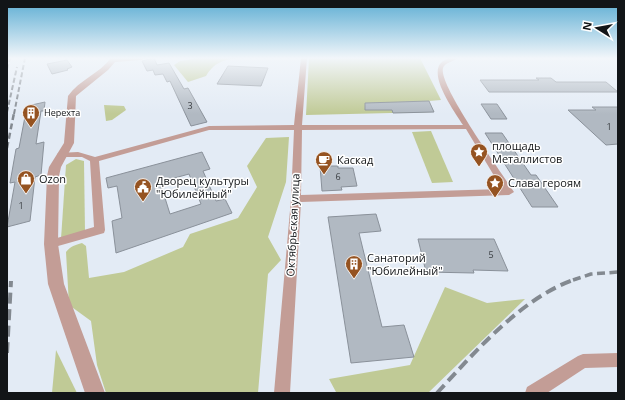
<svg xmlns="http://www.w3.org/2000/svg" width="625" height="400" viewBox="0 0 625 400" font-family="'Open Sans',sans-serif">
<rect width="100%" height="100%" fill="#e3ebf5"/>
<g fill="#c0ca96">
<path d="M201,58h36c-15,2 -23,5 -31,18l-18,6 -14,-17 6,-4z"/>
<polygon points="309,58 420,58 441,100 429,101 434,112 306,115"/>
<polygon points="104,105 124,106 126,110 112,120 106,121"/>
<polygon points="431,131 453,182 432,183 412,132"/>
<path d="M289,137l-3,45 -18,55 13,23 -13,14 -10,119h-152l-9,-28 -6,-44 -22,-16 -3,-53c5,-6 9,-7 16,-9l4,3 3,32 35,-6 59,-25 7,-13 48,-16 19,-31 -10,-21 19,-28z"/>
<polygon points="76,159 84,161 85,232 61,239 66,165"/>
<polygon points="445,287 487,303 525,299 428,393 336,392 329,379 410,365"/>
<polygon points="56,350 77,393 52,393"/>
</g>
<g fill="#b1b9c2" stroke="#8a919a" fill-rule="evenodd">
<polygon points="154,58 157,65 169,63 184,89 188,88 207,122 191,126 170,81 167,82 163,74 155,75 153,70 147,71 142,61"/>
<polygon points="67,60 72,67 67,69 68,70 52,74 47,64"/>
<polygon points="228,66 268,68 261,86 217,84"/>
<polygon points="536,78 551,78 556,82 606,82 618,92 489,92 480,80 539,80"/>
<polygon points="429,101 434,112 393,113 392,110 365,110 365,103"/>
<polygon points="45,102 44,111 41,111 36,144 44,142 41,175 35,177 30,221 7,227 15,182 10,183 16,149 19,148 27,106"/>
<polygon points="481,104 497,104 507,119 491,119"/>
<polygon points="592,107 618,107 618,144 606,145 568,110 596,110"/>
<polygon points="485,133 502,133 531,175 536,175 558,207 532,207"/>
<path d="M202,152l8,17 -7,2 13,30 9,-2 7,14 -116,40 -4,-32 10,-3 -5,-32 -9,2 -2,-10zM189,174l12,30 -31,10 -10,-32z"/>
<polygon points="320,166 338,166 338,168 353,168 357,186 341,187 342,190 322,191"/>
<polygon points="376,214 381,231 359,233 382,327 404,325 414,357 351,363 328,217"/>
<polygon points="418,239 494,239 508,271 473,270 474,273 426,272"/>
</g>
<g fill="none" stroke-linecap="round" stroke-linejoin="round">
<g fill="#c39d96" fill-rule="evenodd">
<path d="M301,58h6l-5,67h161c-10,-16 -48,-67 -6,-67 -3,4 -12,4 -14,10 -5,17 59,105 71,124l-5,3 -208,7 -11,191h-16l17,-194 3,-69h-85l-110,31 6,69 -1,3 -53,15 -4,-1 -2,-3 2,-3 47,-14 -4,-66 -8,-4h-24l-1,-2 1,-2 20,-1 17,5 114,-31 85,-1zM466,129l36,60 -201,6 1,-65z"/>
<polygon points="618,353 618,367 585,368 547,393 525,393 527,387 578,356 583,354"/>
</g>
<path fill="#c39d96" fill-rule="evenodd" d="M111,58h34l-4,2 -26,2 -7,8 -32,26 -2,47 -13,24 -2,9 -1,68 6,40 41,109h-20l-37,-109 -4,-40 3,-68 2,-9 15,-24 4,-47c11,-16 31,-22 43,-38z"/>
<g stroke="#838990" stroke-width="2" stroke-dasharray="5 2.5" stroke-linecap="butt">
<polyline points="7,69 10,58"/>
<polyline points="7,112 17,67"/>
<polyline points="14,114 25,58"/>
</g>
<polyline stroke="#838990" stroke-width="2.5" stroke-dasharray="6 3.5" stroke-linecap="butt" points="7,148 14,113"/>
<polyline stroke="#838990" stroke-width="3.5" stroke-dasharray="8 4.5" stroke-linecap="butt" points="573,280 591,274 618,272"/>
<g stroke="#838990" stroke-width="4" stroke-dasharray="11 5.5" stroke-linecap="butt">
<polyline points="7,353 11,281"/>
<path d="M437,393c38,-41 85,-96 139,-114"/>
</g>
</g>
<linearGradient id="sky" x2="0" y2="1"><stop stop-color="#5cadd3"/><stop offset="0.51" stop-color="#f2f6fa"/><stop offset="1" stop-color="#f2f6fa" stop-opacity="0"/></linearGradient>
<rect width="625" height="114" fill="url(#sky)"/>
<defs>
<g id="building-pin" transform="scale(0.9)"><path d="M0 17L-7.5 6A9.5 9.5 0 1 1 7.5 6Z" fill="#955321" stroke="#fff"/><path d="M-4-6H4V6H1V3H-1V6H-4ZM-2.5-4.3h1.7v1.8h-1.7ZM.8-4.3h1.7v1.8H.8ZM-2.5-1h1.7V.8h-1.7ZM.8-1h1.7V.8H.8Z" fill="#fff"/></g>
<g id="sight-pin" transform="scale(0.9)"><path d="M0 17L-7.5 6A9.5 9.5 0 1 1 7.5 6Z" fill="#955321" stroke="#fff"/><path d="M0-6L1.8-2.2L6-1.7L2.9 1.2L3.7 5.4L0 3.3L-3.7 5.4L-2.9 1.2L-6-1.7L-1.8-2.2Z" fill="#fff"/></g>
<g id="cafe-pin" transform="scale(0.9)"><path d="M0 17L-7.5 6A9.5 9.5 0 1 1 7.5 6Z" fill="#955321" stroke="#fff"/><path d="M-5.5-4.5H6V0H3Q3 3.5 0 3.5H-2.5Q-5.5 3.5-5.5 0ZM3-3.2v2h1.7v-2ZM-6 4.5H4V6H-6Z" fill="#fff"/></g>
<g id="shop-pin" transform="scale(0.9)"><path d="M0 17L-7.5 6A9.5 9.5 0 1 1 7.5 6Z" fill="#955321" stroke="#fff"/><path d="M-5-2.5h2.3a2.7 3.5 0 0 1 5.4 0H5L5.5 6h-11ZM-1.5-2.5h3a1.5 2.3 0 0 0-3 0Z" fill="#fff"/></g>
<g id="civic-pin" transform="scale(0.9)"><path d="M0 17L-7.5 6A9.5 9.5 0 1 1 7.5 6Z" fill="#955321" stroke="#fff"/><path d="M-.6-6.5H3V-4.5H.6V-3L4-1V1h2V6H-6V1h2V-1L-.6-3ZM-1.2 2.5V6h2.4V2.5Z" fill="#fff"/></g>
</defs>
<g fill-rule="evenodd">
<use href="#building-pin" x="31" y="113"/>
<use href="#sight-pin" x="479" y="152"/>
<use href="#cafe-pin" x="324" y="160"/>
<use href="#shop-pin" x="26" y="179"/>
<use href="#sight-pin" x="495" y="183"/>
<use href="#civic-pin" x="143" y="187"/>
<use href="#building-pin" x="354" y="264"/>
</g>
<g text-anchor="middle" stroke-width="3" stroke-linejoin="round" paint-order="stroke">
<g font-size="9" fill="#3a3e42">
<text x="190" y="109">3</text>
<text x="609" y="130">1</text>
<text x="338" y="180">6</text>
<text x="21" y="209">1</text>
<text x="491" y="258">5</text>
</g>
<g font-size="9" fill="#121518" stroke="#fff" text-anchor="start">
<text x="44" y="116">Нерехта</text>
</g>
<g font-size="11" fill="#121518" stroke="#fff" text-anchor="start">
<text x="492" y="150">площадь<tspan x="492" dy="13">Металлистов</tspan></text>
<text x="337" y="164">Каскад</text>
<text x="39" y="183">Ozon</text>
<text x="156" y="185">Дворец культуры<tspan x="156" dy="13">"Юбилейный"</tspan></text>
<text x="508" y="187">Слава героям</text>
<text x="367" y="262">Санаторий<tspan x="367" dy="13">"Юбилейный"</tspan></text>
</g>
<g font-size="11" fill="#121518" stroke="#fff">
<text transform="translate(293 225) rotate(-87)" y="4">Октябрьская улица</text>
</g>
</g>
<rect width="625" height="400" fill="none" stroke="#121518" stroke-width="16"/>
<g transform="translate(597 28) rotate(281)" stroke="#ffffff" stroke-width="3" paint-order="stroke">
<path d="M0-3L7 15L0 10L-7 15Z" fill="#121518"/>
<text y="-6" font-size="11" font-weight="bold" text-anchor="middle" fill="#121518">N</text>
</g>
</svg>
